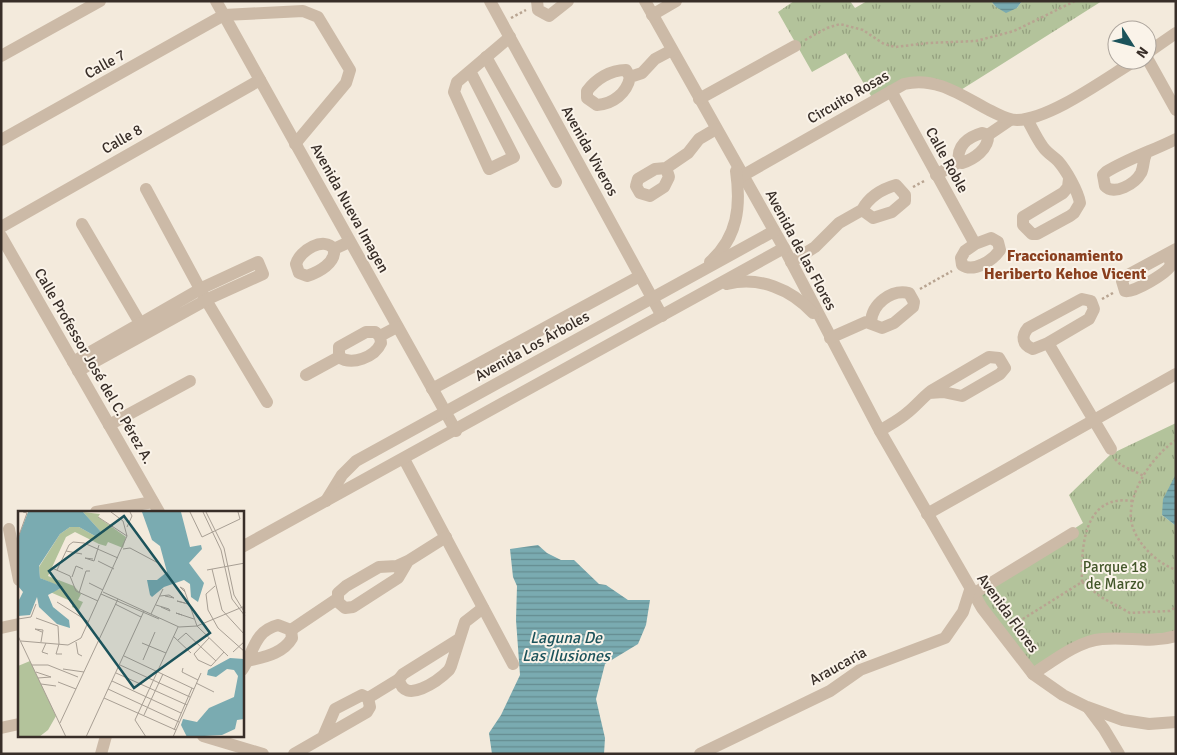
<svg xmlns="http://www.w3.org/2000/svg" width="1177" height="755" viewBox="0 0 1177 755" font-family="Signika,sans-serif">
<defs>
<pattern id="park-tufts" width="24" height="20" patternUnits="userSpaceOnUse" patternTransform="scale(1.25)"><rect width="24" height="20" fill="#b3c39b"/><path d="M3 7l-1-3M5 7V3M7 7l1-3M15 17l-1-3M17 17v-4M19 17l1-3" fill="none" stroke="#939f7e"/></pattern>
<pattern id="water-rules" width="6" height="5" patternUnits="userSpaceOnUse" patternTransform="scale(1.25)"><rect width="6" height="5" fill="#7aabb1"/><path d="M0 2.5h6" fill="none" stroke="#658c90"/></pattern>
</defs>
<rect width="100%" height="100%" fill="#f3eadc"/>
<g fill="url(#park-tufts)">
<polygon points="794,1 850,1 855,8 867,1 991,1 996,7 1017,8 1022,1 1102,1 956,93 927,81 874,101 846,53 812,72 778,12"/>
<polygon points="1176,423 1176,474 1162,515 1176,526 1176,633 1111,636 1033,670 973,594 1083,523 1069,495 1111,454"/>
</g>
<g fill="url(#water-rules)">
<polygon points="991,1 1022,1 1017,8 1006,13 996,7"/>
<polygon points="1176,474 1176,526 1162,515 1163,499"/>
<polygon points="538,545 547,553 561,560 574,560 599,584 606,585 628,600 650,600 646,625 638,644 605,664 596,699 605,738 604,754 492,754 489,733 501,715 520,675 516,620 517,586 513,577 510,549"/>
</g>
<g fill="none" stroke-linecap="round" stroke-linejoin="round">
<g stroke="#b8a491" stroke-width="2.5" stroke-dasharray="2.5 2.5" stroke-linecap="butt">
<polyline points="511,18 526,10"/>
<polyline points="805,40 827,28 840,24 863,30 884,44 895,47 928,43 976,41 1014,31 1075,1"/>
<polyline points="913,187 926,180"/>
<polyline points="920,289 952,271"/>
<polyline points="1102,299 1113,293"/>
<path d="M1176,440c-22,15 -43,45 -45,71 -3,25 23,51 45,59"/>
<polyline points="1115,459 1121,465 1144,476"/>
<polyline points="1082,582 1101,597 1130,613 1170,611 1176,607"/>
<path d="M1010,627l72,-45c-1,-36 2,-88 50,-81"/>
</g>
<g stroke="#ccbaa7" stroke-width="12">
<polyline points="216,1 456,431"/>
<polyline points="490,1 662,316"/>
<polyline points="537,1 538,10 549,16 568,1"/>
<polyline points="645,1 784,248 880,431 982,608 1033,674 1063,695 1087,707 1123,720 1149,724 1176,722"/>
<polyline points="652,15 676,1"/>
<polyline points="1147,53 1176,33"/>
<polyline points="1,56 100,1"/>
<polyline points="486,57 556,182"/>
<polyline points="1147,58 1176,110"/>
<polyline points="470,71 514,157 489,169 454,92 457,82 510,37"/>
<path d="M630,77c-3,16 -17,27 -33,28l-10,-7v-7c9,-12 23,-21 39,-21l4,7 12,-4 13,-14 17,-9"/>
<path d="M891,91l84,153 16,-6 7,4 2,8c-7,10 -26,23 -38,15l-1,-7 4,-7 10,-7"/>
<polyline points="699,99 795,46"/>
<path d="M1027,119c5,9 10,20 16,28 4,6 10,9 15,14 8,9 20,30 22,42l-6,10 -4,3 -33,18h-5l-9,-9v-8l40,-24 5,-6 1,-8"/>
<polyline points="988,135 1010,120"/>
<polyline points="1,140 224,15 303,11 318,17 350,70 346,83 295,144"/>
<path d="M1146,154c-3,6 -2,13 -5,19 -6,11 -27,23 -36,13l-2,-11 3,-3c23,-14 46,-21 70,-33"/>
<polyline points="666,168 669,177 664,187 650,196 640,193 636,186 638,179 655,169 666,168 688,153 699,139 716,129"/>
<path d="M936,175l23,-13 3,1c12,-4 27,-14 26,-28l-6,-2c-14,4 -26,13 -23,29"/>
<path d="M742,176l162,-92c31,-8 57,11 85,26 9,4 18,10 28,10 34,-1 89,-42 119,-60"/>
<polyline points="146,189 206,300 267,402"/>
<polyline points="82,224 140,323"/>
<polyline points="1,227 260,80"/>
<polyline points="1,236 159,512"/>
<path d="M334,249c-10,-13 -34,1 -38,15l3,9 8,3c12,-4 29,-13 27,-27l15,-7"/>
<path d="M1176,249l-7,8 2,8c-4,8 -37,28 -46,26l-3,-10 4,-5z"/>
<path d="M710,262c28,-25 31,-56 26,-91"/>
<path d="M791,262l24,-15 24,-24 23,-13 11,8 19,-6 13,-11v-6l-9,-10c-14,4 -27,12 -34,25"/>
<path d="M727,284c32,-8 64,5 86,29"/>
<path d="M830,338l36,-16 16,6 12,-5 19,-16 1,-5 -5,-9c-18,-4 -37,11 -38,29"/>
<path d="M1048,343l41,-24 5,-10 -3,-8 -9,-2 -54,29c-7,8 -6,17 5,21l15,-6 63,106"/>
<polyline points="339,357 339,347 366,332 375,332 380,336"/>
<polyline points="73,362 204,287 258,262 263,274 210,298 78,371"/>
<path d="M306,375l33,-18c13,9 36,0 42,-14l-1,-7 17,-9"/>
<polyline points="432,389 640,276"/>
<polyline points="109,425 190,381"/>
<path d="M880,431c9,-6 19,-11 27,-18 9,-7 15,-15 24,-22l58,-34 10,1 6,10 -5,6 -38,22 -19,-4 -14,1"/>
<polyline points="404,459 513,664"/>
<polyline points="326,501 342,475 356,461 774,231"/>
<polyline points="96,512 153,502"/>
<polyline points="927,514 1176,374"/>
<polyline points="9,529 19,580"/>
<polyline points="242,547 784,248"/>
<polyline points="408,561 398,578 353,607 345,608 338,602 338,593 346,586 379,567 397,566 408,561 446,537"/>
<polyline points="973,594 1073,533"/>
<polyline points="1,628 19,624"/>
<polyline points="291,630 337,599"/>
<path d="M459,639l-56,35 -4,5c5,27 40,1 50,-9l2,-4 14,-44 18,-14"/>
<path d="M242,670c12,-18 12,-39 36,-45l13,5 1,8c-9,16 -29,19 -44,23"/>
<path d="M1033,674c20,-13 45,-33 69,-35 27,-3 47,5 74,-3"/>
<polyline points="368,698 399,679"/>
<polyline points="1089,709 1104,729 1119,754"/>
<polyline points="1,728 19,724"/>
<polyline points="203,736 263,754"/>
<polyline points="101,754 106,736"/>
<polyline points="294,754 367,712 370,707 368,698 362,695 335,709 323,737"/>
<polyline points="700,754 830,691 860,670 945,638 963,612 970,590"/>
</g>
</g>
<g text-anchor="middle" stroke-width="4" stroke-linejoin="round" paint-order="stroke">
<g font-size="15" fill="#382e28" stroke="#faf3e9">
<text transform="translate(105 64) rotate(-29)" y="5">Calle 7</text>
<text transform="translate(848 97) rotate(-30)" y="5">Circuito Rosas</text>
<text transform="translate(122 139) rotate(-30)" y="5">Calle 8</text>
<text transform="translate(590 151) rotate(61)" y="5">Avenida Viveros</text>
<text transform="translate(947 160) rotate(61)" y="5">Calle Roble</text>
<text transform="translate(350 208) rotate(61)" y="5">Avenida Nueva Imagen</text>
<text transform="translate(801 250) rotate(62)" y="5">Avenida de las Flores</text>
<text transform="translate(532 346) rotate(-29)" y="5">Avenida Los Árboles</text>
<text transform="translate(94 366) rotate(60)" y="5">Calle Professor José del C. Pérez A.</text>
<text transform="translate(1008 613) rotate(54)" y="5">Avenida Flores</text>
<text transform="translate(838 666) rotate(-29)" y="5">Araucaria</text>
</g>
<g font-size="15" fill="#44572b" stroke="#faf3e9">
<text x="1115" y="572">Parque 18<tspan x="1115" dy="17">de Marzo</tspan></text>
</g>
<g font-size="16" font-weight="bold" fill="#8a3f1e" stroke="#faf3e9">
<text x="1065" y="261">Fraccionamiento<tspan x="1065" dy="18">Heriberto Kehoe Vicent</tspan></text>
</g>
<g font-size="16" font-style="italic" fill="#1c535b" stroke="#faf3e9">
<text x="566" y="643">Laguna De<tspan x="566" dy="18">Las Ilusiones</tspan></text>
</g>
</g>
<g transform="translate(18 511)">
<rect width="226" height="226" fill="#f3eadc"/>
<path d="M65,1l17,2 -2,3 28,20 -3,11 -15,-6 -2,4 -7,-2 -24,-12 -9,5 -18,39 26,10 7,8 -3,6 5,2 -4,8 -7,-3 1,-5 -23,-10 13,-4 -23,-10 -1,-11 21,-33 10,-7h9l16,9 6,-4zM12,150l26,55 -8,14 -9,7h-21v-71z" fill="#b3c39b"/>
<path d="M10,1h55l19,21 -7,3 -16,-9h-9l-10,7 -21,32 1,12 23,9 -15,8 5,12 16,13 1,8 -13,-4 -18,-17 -2,-10 -7,18 -12,1v-14l5,-10 -5,-6v-48zM124,1h39l9,35 11,-2 1,4 -13,14 15,20 -6,19 -7,-5 -1,-13 -6,-4 -20,7 -12,10 -2,-2 -3,-15h10l10,-8 -7,-26 -8,-6zM212,147l14,1v60l-7,1 -2,9 -13,6 -35,2 -6,-12 2,-6 14,3 12,-14 25,-11 4,-21 -4,-6 -7,-1 -11,8 -9,-2 1,-5z" fill="#7aabb1"/>
<path fill="none" stroke="#a89f94" stroke-width="1" d="M172,1l12,25 38,-18 -2,-7M185,1l18,38 11,49 13,17M188,1l18,36 10,47 11,18M80,6l29,19M109,16l5,-11 -2,-4M0,27l9,-25 -4,-1M105,38l7,-1 30,16M48,40l16,3M75,48l-8,-1 9,3 5,-16M80,50l16,8M34,57l18,8 6,15 22,10M194,58l10,41 23,25M39,59l12,-25 4,-3 11,1 34,15M189,59l38,-7M54,66l4,-11 7,3M71,72l14,7M197,75l-9,8 2,16 10,18 27,24M85,81l76,35 18,-1 48,-20M167,81l-5,-5 4,2 13,37 31,30M61,82l7,-22h4M83,83l58,25M142,85l9,-1 5,3 -9,-2M39,91l32,20M167,92l-8,-2 11,3M97,93l26,13M138,94l13,4 1,2 -9,-4M133,103l12,-25M164,104l-6,-2 18,6M18,107l22,8 1,18M0,108l13,-2 5,-13M0,125l48,101M155,125l18,17M191,127l-15,16 4,6 13,6 13,-14M160,129l8,-7 30,28M3,130l47,4 13,-7 46,-102 -4,-15 -12,-9M23,131l2,-12 -8,-1 7,3M58,131l2,12 4,2M28,132l-4,9 6,2M124,132l24,10M41,133l-3,10h6M215,141l12,-11M106,145l70,33M125,149l12,-28M14,154h16l30,12M102,154l70,32M165,157l-1,4 16,8M45,158l21,3M18,161l15,5 -13,1M98,162l71,32M94,170l69,32M40,171l18,7M178,172l18,9M23,173l15,2M90,178l71,33M86,187l72,32M126,204l19,-41M42,212l58,-124M156,219l18,-42M68,226l58,-126M128,226l-11,-17 43,-93M155,226l28,-64"/>
<path fill="#1c535b" fill-opacity="0.15" stroke="#1c535b" stroke-width="2.5" d="M106,5l86,117 -76,55 -85,-117z"/>
<rect width="226" height="226" fill="none" stroke="#382e28" stroke-width="2.5"/>
</g>
<rect width="1177" height="755" fill="none" stroke="#382e28" stroke-width="5"/>
<g transform="translate(1132 45) rotate(126)"><circle r="24" fill="#faf3e9" stroke="#aca49c"/>
<path d="M0-4L9 19L0 12L-9 19Z" fill="#1c535b"/>
<text y="-8" font-size="14" font-weight="bold" text-anchor="middle" fill="#382e28">N</text>
</g>
</svg>
